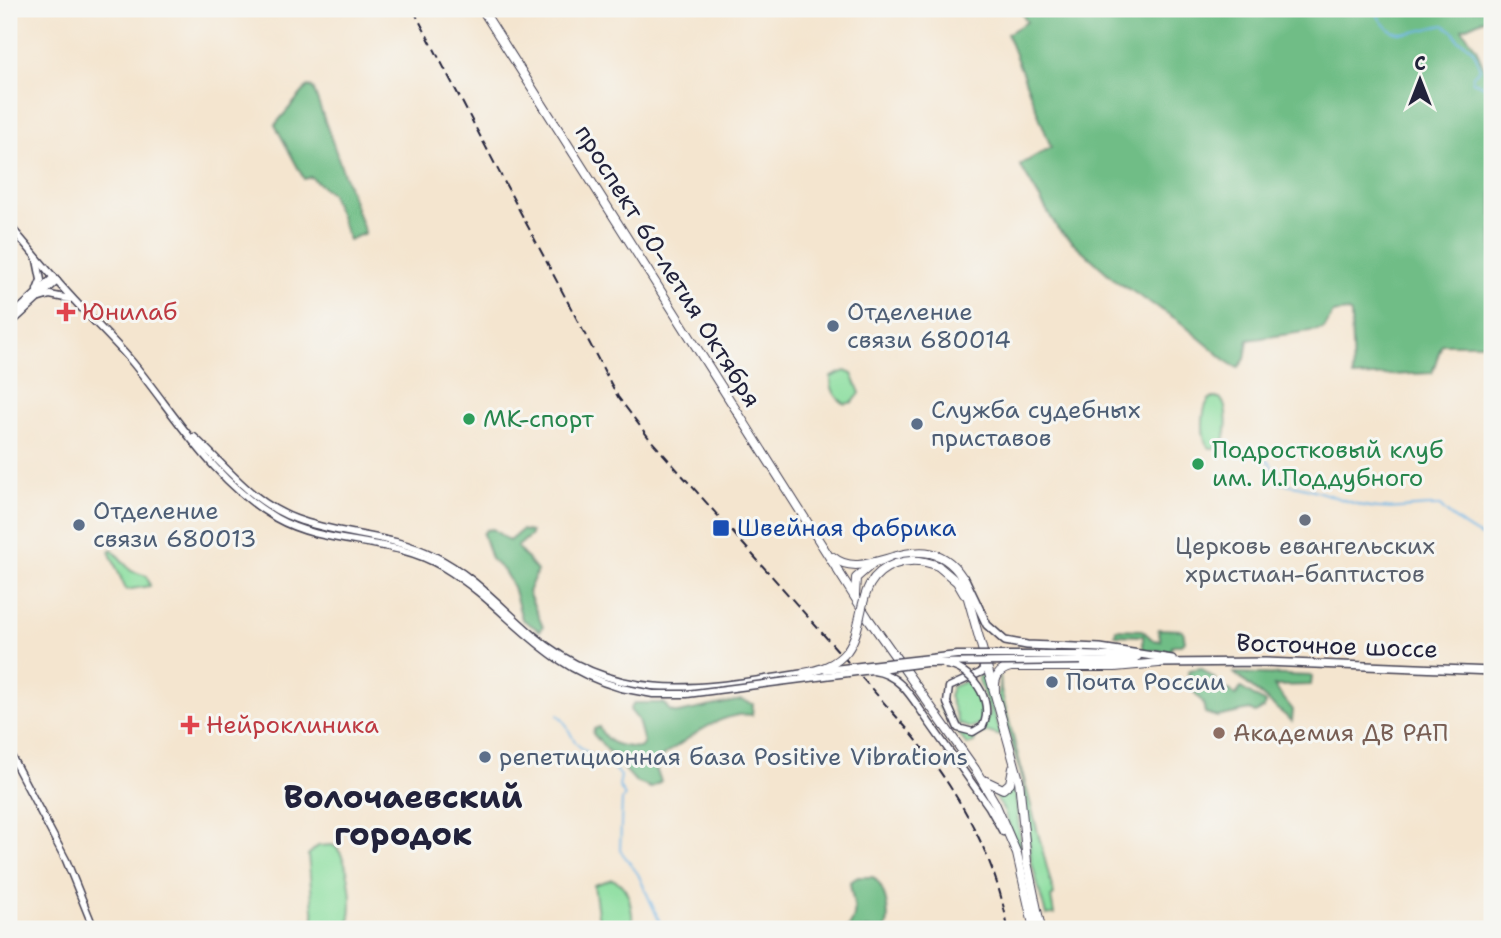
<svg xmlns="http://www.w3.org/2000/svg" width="1501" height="938" viewBox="0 0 1501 938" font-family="'Shantell Sans',sans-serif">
<rect width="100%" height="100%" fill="#f6f6f2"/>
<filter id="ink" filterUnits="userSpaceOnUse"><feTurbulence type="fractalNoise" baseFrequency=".0143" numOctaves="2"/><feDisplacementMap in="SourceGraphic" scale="14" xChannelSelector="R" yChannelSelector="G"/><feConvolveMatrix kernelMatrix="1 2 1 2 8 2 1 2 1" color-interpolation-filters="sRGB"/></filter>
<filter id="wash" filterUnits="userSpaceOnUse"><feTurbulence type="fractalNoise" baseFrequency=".00686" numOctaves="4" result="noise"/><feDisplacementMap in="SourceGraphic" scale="28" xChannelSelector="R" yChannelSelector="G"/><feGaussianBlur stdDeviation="1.57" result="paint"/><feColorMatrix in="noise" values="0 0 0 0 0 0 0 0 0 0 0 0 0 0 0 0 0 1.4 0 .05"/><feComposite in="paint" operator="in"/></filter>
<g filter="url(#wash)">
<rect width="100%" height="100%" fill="#f4e5cf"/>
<g fill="#8bde9f" stroke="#56806d" stroke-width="2">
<path d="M845,371l7,3 8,19 -7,9 -8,2c-9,-6 -15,-15 -14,-27z"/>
<path d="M1211,398h9c9,9 9,41 -1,50h-9c-10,-8 -9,-42 1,-50z"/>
<polygon points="112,549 131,571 147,576 150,586 126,590 109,551"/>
<polygon points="983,675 1001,736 988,732 976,736 974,743 967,745 939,707 946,707 959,732 970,734 983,729 990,714 978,677"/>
<polygon points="1000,675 1001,690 1054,895 1051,897 1054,914 1046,915 1031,860 1023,781 998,697"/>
<polygon points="971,679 984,717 979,724 970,728 959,724 949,696 952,687"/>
<polygon points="1014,782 1023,864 1004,811 992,790 1003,792"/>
<path d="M332,845c18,6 25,73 13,84h-25l-6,-9 -6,-65 10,-9z"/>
<path d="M612,879c20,7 19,32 22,50h-34l-6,-44z"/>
</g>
<g fill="#70bd86" stroke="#497060" stroke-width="2">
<polygon points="1019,9 1485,9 1489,17 1462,29 1476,48 1486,73 1492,74 1492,344 1442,344 1432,373 1353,377 1351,314 1347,311 1333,313 1324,329 1248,340 1245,359 1238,368 1229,363 1179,321 1116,281 1058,229 1020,165 1051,147 1007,34 1027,22"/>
<polygon points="308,86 313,88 365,233 349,240 331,194 311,177 304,179 275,125"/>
<polygon points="493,529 509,541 522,530 531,532 531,535 517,547 537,571 528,592 543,627 540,631 522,619 513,587 504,571 491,559 483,534 486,530"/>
<polygon points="1116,629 1142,630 1153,640 1161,641 1158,629 1183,630 1185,641 1181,645 1173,645 1170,651 1143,650 1143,636 1115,635"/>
<polygon points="1201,668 1216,680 1216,692 1230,690 1235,696 1241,688 1265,703 1264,708 1255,713 1250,710 1217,717 1205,713 1203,703 1191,688 1192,680 1188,675 1189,670"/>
<polygon points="1234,673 1312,676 1311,685 1274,686 1293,710 1292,721"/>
<path d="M741,700l12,4 -1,11c-30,-5 -67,26 -92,43l-6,6 7,17 -10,7 -15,-6 -43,-48 1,-5 5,-2c9,19 21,19 41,21l4,-5 -6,-23 -8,-10 4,-7h30l6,8 8,2z"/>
<path d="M858,877h15c12,9 18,37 13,52h-39c14,-14 4,-31 3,-47z"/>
</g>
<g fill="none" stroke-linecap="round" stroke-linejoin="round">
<g stroke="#6fb5e6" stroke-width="2">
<path d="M1375,9c15,38 39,21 69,16l10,7 4,8c15,5 18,14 22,29l-7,6 -1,7 17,5 3,6"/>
<path d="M1265,458l6,6 7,19c30,2 58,16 86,23 26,6 50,-1 76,0 9,11 39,31 52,35"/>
<path d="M558,715c11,8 11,23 22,32 12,11 32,15 41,29l-2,10 6,10 -3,4 -2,50 18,24 25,55"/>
</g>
</g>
</g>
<g filter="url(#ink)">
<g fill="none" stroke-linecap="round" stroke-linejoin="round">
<g stroke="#423f51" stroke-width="9">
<g id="secondary">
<path d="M9,225c22,25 43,52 66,76 19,21 40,40 58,62 44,54 81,119 143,155 51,29 116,18 167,49 68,41 94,97 178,121"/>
<polyline points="37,260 41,280 37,290"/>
<polyline points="40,298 50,295 70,299"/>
<polyline points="9,319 54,277"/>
<polyline points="9,325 57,281"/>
<path d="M194,437c33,30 58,66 102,82 45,17 95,15 138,37 39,19 66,51 99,79 85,72 169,54 271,38"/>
<polyline points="1081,655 1138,657"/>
<polyline points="1081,661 1135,662"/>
<polyline points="947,703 949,687 982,672 984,662"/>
<polyline points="928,721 989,807 1003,832"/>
<polyline points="9,752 66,860 94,929"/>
</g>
</g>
<g stroke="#423f51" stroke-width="10">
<g id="primary">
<polyline points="965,579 987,625 1005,641 1027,645 1100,648 1172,659"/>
<polyline points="1159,663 1265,662 1492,671"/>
</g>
</g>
<g stroke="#423f51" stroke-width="10">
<g id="trunk">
<polyline points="482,9 868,618 975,769 995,803 1017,854 1034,929"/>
<path d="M833,557c35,30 91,-39 129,20l57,203 8,82 14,67"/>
<polyline points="938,566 957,582 964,594"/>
<polyline points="855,595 856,578 873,563"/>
<path d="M995,691c-1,-13 3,-21 16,-24h104l44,-4"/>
<polyline points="984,780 1003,789 1010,783 1013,768"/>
</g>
</g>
<use href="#secondary" stroke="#fff" stroke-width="6"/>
<use href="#primary" stroke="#fff" stroke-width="7"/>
<use href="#trunk" stroke="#fff" stroke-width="8"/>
<path stroke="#22223b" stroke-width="2" stroke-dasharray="10 5" stroke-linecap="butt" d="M413,9l205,388 31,41 261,294c47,58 86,123 98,197"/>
<g stroke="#423f51" stroke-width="9" stroke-linecap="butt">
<g id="secondary-bridge">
<path d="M945,665c26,2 50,35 38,61l-10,6 -15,-4 -11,-25"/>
<polyline points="825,670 957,655 1081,655"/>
<path d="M873,671c28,3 40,29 55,50"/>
<polyline points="621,688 653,694 687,694 926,663 1081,661"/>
</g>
</g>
<g stroke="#423f51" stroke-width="10" stroke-linecap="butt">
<path id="trunk-bridge" d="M804,673c16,-3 32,-8 43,-22 21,-29 6,-72 48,-87 14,-5 29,-4 43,2"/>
</g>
<use href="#secondary-bridge" stroke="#fff" stroke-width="6"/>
<use href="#trunk-bridge" stroke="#fff" stroke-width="8"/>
</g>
</g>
<g fill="#e0444e" stroke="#f6f6f2" stroke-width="2.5">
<path d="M62.5 301.5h7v7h7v7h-7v7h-7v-7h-7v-7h7z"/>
<path d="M186.5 714.5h7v7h7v7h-7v7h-7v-7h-7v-7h7z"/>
</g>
<g fill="#5c6f8a" stroke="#f6f6f2" stroke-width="2.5">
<circle cx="833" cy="326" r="7"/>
<circle cx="917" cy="424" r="7"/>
<circle cx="79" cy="525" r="7"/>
<circle cx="1052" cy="682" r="7"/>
<circle cx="485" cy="757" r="7"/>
</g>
<g fill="#2e9e5b" stroke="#f6f6f2" stroke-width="2.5">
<circle cx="469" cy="419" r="7"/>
<circle cx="1198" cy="464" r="7"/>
</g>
<circle fill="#6b7280" stroke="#f6f6f2" stroke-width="2.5" cx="1305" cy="520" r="7"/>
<rect fill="#1a4fb4" stroke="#f6f6f2" stroke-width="2.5" x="712" y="519" width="18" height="18" rx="3.5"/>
<circle fill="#8d6e63" stroke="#f6f6f2" stroke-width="2.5" cx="1219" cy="733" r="7"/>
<g text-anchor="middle" stroke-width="6" stroke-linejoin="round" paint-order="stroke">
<g font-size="24" fill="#22223b" stroke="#f6f6f2">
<text transform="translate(668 266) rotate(58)" y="8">проспект 60-летия Октября</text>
<text transform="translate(1337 646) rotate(2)" y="8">Восточное шоссе</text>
</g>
<g font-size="24" fill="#be3a42" stroke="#f6f6f2" text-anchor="start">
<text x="82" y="320">Юнилаб</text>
<text x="206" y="733">Нейроклиника</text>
</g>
<g font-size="24" fill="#4e5e75" stroke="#f6f6f2" text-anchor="start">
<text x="847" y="320">Отделение<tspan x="847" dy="28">связи 680014</tspan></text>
<text x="931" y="418">Служба судебных<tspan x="931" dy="28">приставов</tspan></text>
<text x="93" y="519">Отделение<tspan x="93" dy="28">связи 680013</tspan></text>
<text x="1066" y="690">Почта России</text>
<text x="499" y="765">репетиционная база Positive Vibrations</text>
</g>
<g font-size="24" fill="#27864d" stroke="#f6f6f2" text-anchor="start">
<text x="483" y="427">МК-спорт</text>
<text x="1212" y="458">Подростковый клуб<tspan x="1212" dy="28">им. И.Поддубного</tspan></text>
</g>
<g font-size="24" fill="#164399" stroke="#f6f6f2" text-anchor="start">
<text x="737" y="536">Швейная фабрика</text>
</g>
<g font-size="24" fill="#5b616d" stroke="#f6f6f2">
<text x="1305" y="554">Церковь евангельских<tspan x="1305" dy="28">христиан-баптистов</tspan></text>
</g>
<g font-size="24" fill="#785e54" stroke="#f6f6f2" text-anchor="start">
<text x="1233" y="741">Академия ДВ РАП</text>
</g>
<g font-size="32" font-weight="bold" fill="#22223b" stroke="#f6f6f2">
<text x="403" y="808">Волочаевский<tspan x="403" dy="37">городок</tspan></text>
</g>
</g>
<rect width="1501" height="938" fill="none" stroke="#f6f6f2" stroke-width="35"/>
<g transform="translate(1420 80)" stroke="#f6f6f2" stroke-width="5" paint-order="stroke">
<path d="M0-5L12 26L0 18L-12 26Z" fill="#22223b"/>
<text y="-10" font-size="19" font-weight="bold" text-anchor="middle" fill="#22223b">С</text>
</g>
</svg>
